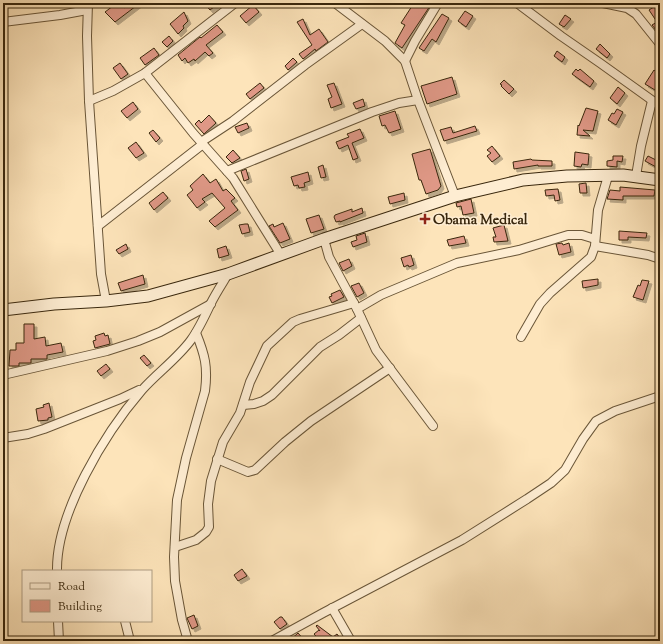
<svg xmlns="http://www.w3.org/2000/svg" width="663" height="644" viewBox="0 0 663 644" font-family="'Sorts Mill Goudy',serif">
<defs>
<filter id="shadow"><feDropShadow dx="3" dy="3" stdDeviation="0" flood-color="#0004"/></filter>
</defs>
<rect width="100%" height="100%" fill="#fde4ba"/>
<filter id="stains"><feTurbulence type="fractalNoise" baseFrequency=".005" numOctaves="4"/><feColorMatrix values="0 0 0 0 .2 0 0 0 0 .09 0 0 0 0 .02 0 0 0 .5 -.17"/></filter>
<radialGradient id="worn" r=".72"><stop offset=".6" stop-color="#630" stop-opacity="0"/><stop offset="1" stop-color="#630" stop-opacity=".3"/></radialGradient>
<g fill="#df9886" stroke="#39270d" filter="url(#shadow)">
<polygon points="117,3 119,3 124,8 130,3 140,3 115,22 105,12"/>
<polygon points="204,3 219,3 210,10"/>
<polygon points="414,3 432,3 402,48 395,43 405,25 401,23"/>
<polygon points="660,3 660,35 652,25 657,22 649,10"/>
<polygon points="253,5 259,12 246,23 240,16"/>
<polygon points="465,11 473,16 466,27 458,21"/>
<polygon points="184,12 188,21 183,26 184,28 178,34 170,24"/>
<polygon points="442,14 449,18 436,42 432,39 424,51 419,48"/>
<polygon points="565,15 571,19 564,27 559,24"/>
<polygon points="303,19 310,35 319,29 328,42 316,51 315,49 303,59 299,54 312,45 297,22"/>
<polygon points="217,25 223,32 206,45 213,53 209,56 205,52 195,61 194,59 188,63 185,58 182,61 178,55 200,37 201,38"/>
<polygon points="169,36 173,41 167,47 162,42"/>
<polygon points="600,44 610,54 607,58 596,49"/>
<polygon points="154,48 159,55 145,65 140,58"/>
<polygon points="557,51 565,57 562,62 554,56"/>
<polygon points="293,58 297,62 288,70 285,66"/>
<polygon points="120,63 128,74 121,79 113,68"/>
<polygon points="576,69 578,71 580,69 594,81 590,87 572,74"/>
<polygon points="654,70 660,75 660,83 655,90 645,84"/>
<polygon points="452,77 457,94 427,104 421,86"/>
<polygon points="504,80 514,89 509,94 501,86 502,85 500,84"/>
<polygon points="260,83 264,88 250,99 246,94"/>
<polygon points="334,83 342,104 331,108 328,99 332,97 327,85"/>
<polygon points="618,87 625,93 617,104 610,98"/>
<polygon points="363,99 365,106 356,109 353,103"/>
<polygon points="133,102 138,109 127,118 121,111"/>
<polygon points="586,108 598,111 593,131 583,130 590,136 577,135 578,125 579,126"/>
<polygon points="617,109 623,112 616,125 608,120 612,113 614,114"/>
<polygon points="395,111 401,129 389,133 385,125 382,126 379,116"/>
<polygon points="209,115 216,123 204,134 195,124 199,120 201,123"/>
<polygon points="247,123 249,128 238,133 235,127"/>
<polygon points="475,126 477,131 444,141 440,130 451,127 453,133"/>
<polygon points="360,129 364,138 352,143 358,158 353,160 348,145 339,149 336,142 349,137 347,134"/>
<polygon points="153,130 160,138 156,142 149,133"/>
<polygon points="136,142 144,153 136,158 128,148"/>
<polygon points="492,146 500,156 492,162 487,156 491,153 487,150"/>
<polygon points="430,149 441,186 438,190 426,194 421,180 419,180 412,154"/>
<polygon points="233,150 240,158 232,163 226,157"/>
<polygon points="575,152 589,154 588,165 582,164 581,167 574,166"/>
<polygon points="613,156 623,156 622,162 617,161 617,167 607,166 607,161 613,160"/>
<polygon points="648,156 660,162 658,168 645,161"/>
<polygon points="531,159 532,160 552,161 552,166 538,166 538,165 514,169 513,162"/>
<polygon points="323,165 326,177 321,178 318,167"/>
<polygon points="246,169 249,179 244,181 241,171"/>
<polygon points="308,172 310,181 304,183 305,187 299,188 298,185 294,186 291,177"/>
<polygon points="203,174 210,183 216,179 223,191 226,189 235,198 231,201 238,210 215,227 209,221 225,208 212,193 202,199 205,202 197,208 187,195 193,190 190,186"/>
<polygon points="586,183 587,193 580,193 579,184"/>
<polygon points="620,187 655,190 654,196 623,196 623,200 607,199 610,190 620,191"/>
<polygon points="558,189 560,200 555,201 554,195 546,196 545,190"/>
<polygon points="163,192 168,198 154,210 149,203"/>
<polygon points="404,193 405,200 390,204 388,197"/>
<polygon points="471,199 474,213 463,215 461,206 457,207 456,203"/>
<polygon points="362,208 363,213 340,222 340,221 336,222 334,217 335,215 352,209 352,212"/>
<polygon points="319,215 324,229 311,233 306,219"/>
<polygon points="283,223 290,239 280,243 269,226 273,224 274,227"/>
<polygon points="245,224 248,224 250,232 242,234 239,225"/>
<polygon points="504,225 508,241 494,242 493,237 496,237 493,228"/>
<polygon points="619,231 647,233 646,238 628,237 628,240 619,240"/>
<polygon points="365,233 367,242 353,247 351,242 357,240 356,236"/>
<polygon points="464,236 466,243 449,246 447,240"/>
<polygon points="562,243 563,245 569,243 571,252 559,255 556,244"/>
<polygon points="126,244 128,249 119,254 116,250"/>
<polygon points="226,246 229,255 219,258 217,249"/>
<polygon points="411,255 414,265 409,267 408,265 404,267 401,258"/>
<polygon points="349,259 352,266 343,271 339,263"/>
<polygon points="143,275 145,284 121,291 118,283"/>
<polygon points="598,279 598,285 583,288 582,281"/>
<polygon points="642,280 649,281 643,300 633,297 638,285 640,286"/>
<polygon points="359,283 364,293 357,297 351,286"/>
<polygon points="340,290 344,297 332,303 329,297 332,296 331,294"/>
<polygon points="24,324 34,324 34,339 45,337 46,346 61,343 63,352 47,355 47,359 31,359 31,363 19,363 19,366 9,366 10,350 16,350 16,343 24,343"/>
<polygon points="104,333 105,336 108,335 110,344 95,348 93,341 96,340 95,336"/>
<polygon points="144,355 151,363 147,366 140,358"/>
<polygon points="106,364 110,369 101,376 97,371"/>
<polygon points="49,403 52,417 48,418 48,420 38,421 36,409 44,407 43,405"/>
<polygon points="242,569 247,576 238,581 234,575"/>
<polygon points="194,615 198,626 192,629 187,618"/>
<polygon points="280,617 282,617 287,624 280,629 274,622"/>
<polygon points="317,625 333,637 337,634 342,641 328,641 324,637 320,641 314,634 319,630 320,631 316,626"/>
<polygon points="298,633 305,641 289,641"/>
</g>
<g fill="none" stroke-linecap="round" stroke-linejoin="round">
<g stroke="#6a5638" stroke-width="10">
<g id="street">
<polyline points="88,3 87,36 89,101 101,274 106,301"/>
<polyline points="335,3 385,41 405,61 418,100 455,196"/>
<polyline points="517,3 561,36 600,63 660,106"/>
<polyline points="603,3 627,8 636,14 660,44"/>
<polyline points="3,22 60,15 87,10"/>
<polyline points="405,61 415,41 438,3"/>
<polyline points="145,73 193,133 233,178 281,255"/>
<polyline points="89,101 113,91 145,73 235,3"/>
<polyline points="201,142 233,121 305,65 362,24"/>
<polyline points="227,171 372,112 399,103 418,100"/>
<polyline points="636,176 641,146 652,101"/>
<polyline points="98,226 203,144"/>
<polyline points="324,239 329,257 357,309 376,350 433,426"/>
<polyline points="595,246 648,255 660,259"/>
<polyline points="357,309 381,295 457,263 519,250 568,235 582,235 595,239"/>
<polyline points="521,337 540,304 550,293 591,257 595,246 598,210 608,176"/>
<polyline points="3,375 107,351 138,341 160,332 211,304"/>
<polyline points="243,405 254,404 263,401 272,395 320,347 339,335 361,318"/>
<polyline points="3,438 28,434 44,429 120,399 139,390"/>
<polyline points="217,459 248,472 255,470 285,442 311,421 390,368"/>
<polyline points="175,547 196,540 206,532 209,527 208,504 211,481 223,442 240,413 250,382 267,346 293,322 300,319 354,303"/>
<path d="M57,571c-1,-58 48,-138 85,-181 15,-17 35,-31 49,-50 8,-11 14,-24 20,-37 5,-10 11,-19 17,-29"/>
<polyline points="332,608 351,641"/>
<polyline points="58,621 59,641"/>
<polyline points="125,621 130,641"/>
<path d="M188,641l-6,-21 -7,-39 -1,-24 3,-57 9,-42 19,-67c3,-24 0,-36 -9,-58"/>
<polyline points="272,641 323,613 462,540 527,499 551,483 565,470 583,439 596,421 615,411 660,396"/>
</g>
</g>
<g stroke="#39270d" stroke-width="13">
<polyline id="secondary" points="3,310 54,304 106,301 148,296 228,274 324,239 455,196 523,180 567,176 623,175 660,180"/>
</g>
<use href="#street" stroke="#feedd2" stroke-width="8"/>
<use href="#secondary" stroke="#feedd2" stroke-width="11"/>
</g>
<path fill="#8f2418" stroke="#feedd2" stroke-width="1.5" d="M423 213h4v4h4v4h-4v4h-4v-4h-4v-4h4z"/>
<g text-anchor="middle" stroke-width="3" stroke-linejoin="round" paint-order="stroke">
<g font-size="14" font-weight="bold" fill="#39270d" stroke="#feedd2" text-anchor="start">
<text x="433" y="224">Obama Medical</text>
</g>
</g>
<rect width="663" height="644" fill="none" stroke="#fde4ba" stroke-width="16"/>
<rect x="4" y="4" width="655" height="636" fill="none" stroke="#39270d" stroke-width="2"/>
<rect x="8" y="8" width="647" height="628" fill="none" stroke="#39270d"/>
<rect x="22" y="570" width="130" height="52" fill="#feedd2" stroke="#af9e83"/>
<rect x="30" y="583" width="20" height="6" fill="#feedd2" stroke="#af9e83"/>
<text x="58" y="590" font-size="12" fill="#39270d">Road</text>
<rect x="30" y="600" width="20" height="12" fill="#df9886" stroke="#af9e83"/>
<text x="58" y="610" font-size="12" fill="#39270d">Building</text>
<rect width="100%" height="100%" filter="url(#stains)"/>
<rect width="100%" height="100%" fill="url(#worn)"/>
</svg>
